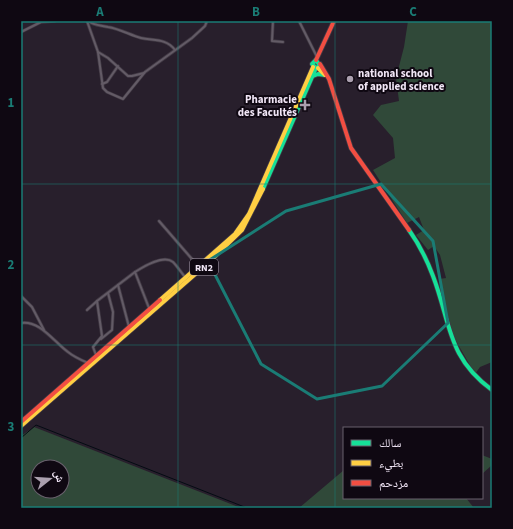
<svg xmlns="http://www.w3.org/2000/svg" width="513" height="529" viewBox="0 0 513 529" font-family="'Source Sans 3','Noto Naskh Arabic',sans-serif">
<rect width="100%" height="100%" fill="#281f2c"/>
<g fill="#304939" fill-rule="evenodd">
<polygon points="408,21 492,21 492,362 480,367 475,374 452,334 439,279 446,278 440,255 434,246 428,250 416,235 424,230 419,217 407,223 373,170 395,158 393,138 373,115 381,105 399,101 396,78 404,47"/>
<path d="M34,427l207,81h-220v-72zM38,467h24v24h-24z"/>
<polygon points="482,455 492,459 492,465 482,474"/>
<polygon points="344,470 344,498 466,498 474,508 299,508"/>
</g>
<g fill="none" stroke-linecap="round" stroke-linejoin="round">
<polyline stroke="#040b13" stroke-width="1" points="21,438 36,425 247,508"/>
<g stroke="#423a45" stroke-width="3.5">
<g id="street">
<polyline points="87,21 98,52 103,88 107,92 123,99 145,72 192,38 205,26 207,21"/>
<path d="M88,21c7,5 13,4 20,6 12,2 22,8 33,11 12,3 25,0 34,12"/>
<polyline points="273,21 272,41 283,42"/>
<polyline points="299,21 317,57"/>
<polyline points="21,32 41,22 55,21"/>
<polyline points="98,52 108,58 128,76 132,76 144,73"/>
<polyline points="102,84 107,82 118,66"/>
<polyline points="159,221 198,266"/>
<path d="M135,272c8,-5 28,-18 38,-10 4,4 8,10 12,15"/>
<polyline points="118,285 129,327"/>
<polyline points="21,296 32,307 44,330"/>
<polyline points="87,310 97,301"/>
<path d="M21,323c19,-3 33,19 47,29 6,5 13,8 20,11"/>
<polyline points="101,339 112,330 113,312 108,293"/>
<polyline points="96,355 93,347 102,336 97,301 135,272 149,308"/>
</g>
</g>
<g stroke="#423a45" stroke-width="5.5">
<g id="fast">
<polyline points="313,76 318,74 325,75"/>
<polyline points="263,189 316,68 320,66 316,60 312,64 316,68"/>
<path d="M409,230c10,14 18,30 24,46 18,47 14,81 59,114"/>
</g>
</g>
<g stroke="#423a45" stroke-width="5.5">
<g id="slow">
<polyline points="318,68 325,75"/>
<polyline points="160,300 235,234 249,214 313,67"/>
<polyline points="21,426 208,263 242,230 263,189"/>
</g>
</g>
<g stroke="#423a45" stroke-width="5.5">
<g id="jam">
<polyline points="316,60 334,21"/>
<polyline points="320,64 329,79 351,148 409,230"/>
<polyline points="21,422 160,300"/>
</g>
</g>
<use href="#street" stroke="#635b66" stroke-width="2"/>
<use href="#fast" stroke="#16e098" stroke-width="4"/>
<use href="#slow" stroke="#ffcf43" stroke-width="4"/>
<use href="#jam" stroke="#f24e42" stroke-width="4"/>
</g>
<path fill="none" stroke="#1a7c75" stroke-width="3" stroke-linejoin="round" d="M381,184l52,57 15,82 -66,63 -65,13 -56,-35 -53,-103 78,-50z"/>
<path fill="none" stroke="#1a7c75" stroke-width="1" stroke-opacity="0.55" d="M178,21v487M335,21v487M21,184h471M21,345h471"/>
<g fill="#aba0af" stroke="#0f0812" stroke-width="1.5">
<circle cx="350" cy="79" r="4"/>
<path d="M303 99h4v4h4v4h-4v4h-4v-4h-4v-4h4z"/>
</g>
<g text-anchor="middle" stroke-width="4" stroke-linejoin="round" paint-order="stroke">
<rect fill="#0f0812" stroke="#ada3b2" stroke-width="1" x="190" y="259" width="28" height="16" rx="3"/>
<g font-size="10" font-weight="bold" fill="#f1e6f6">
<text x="204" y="271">RN2</text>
</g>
<g font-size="11" font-weight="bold" fill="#f1e6f6" stroke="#0f0812" text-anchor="start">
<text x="358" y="77">national school<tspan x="358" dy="13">of applied science</tspan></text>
<text x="297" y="103" text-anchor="end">Pharmacie<tspan x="297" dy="13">des Facultés</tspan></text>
</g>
</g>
<rect width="513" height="529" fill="none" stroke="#0f0812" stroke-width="44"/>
<rect x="343" y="427" width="140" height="72" fill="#0f0812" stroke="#69616d"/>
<rect x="351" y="440" width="20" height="6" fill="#16e098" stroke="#69616d"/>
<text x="379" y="447" font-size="12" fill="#f1e6f6">سالك</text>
<rect x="351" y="460" width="20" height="6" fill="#ffcf43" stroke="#69616d"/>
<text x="379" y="467" font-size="12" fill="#f1e6f6">بطيء</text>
<rect x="351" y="480" width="20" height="6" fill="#f24e42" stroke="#69616d"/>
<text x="379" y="487" font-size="12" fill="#f1e6f6">مزدحم</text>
<g transform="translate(50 479) rotate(73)"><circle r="19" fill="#0f0812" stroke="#69616d"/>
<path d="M0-3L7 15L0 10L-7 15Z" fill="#aba0af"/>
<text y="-6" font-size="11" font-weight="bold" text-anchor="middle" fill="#f1e6f6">ش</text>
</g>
<rect x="22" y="22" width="469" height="485" fill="none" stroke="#1a7c75" stroke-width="1.5"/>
<g font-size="13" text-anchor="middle" font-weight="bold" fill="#1a7c75">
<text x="100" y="16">A</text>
<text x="256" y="16">B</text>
<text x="413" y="16">C</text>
<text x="11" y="107">1</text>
<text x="11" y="269">2</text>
<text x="11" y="431">3</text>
</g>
</svg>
